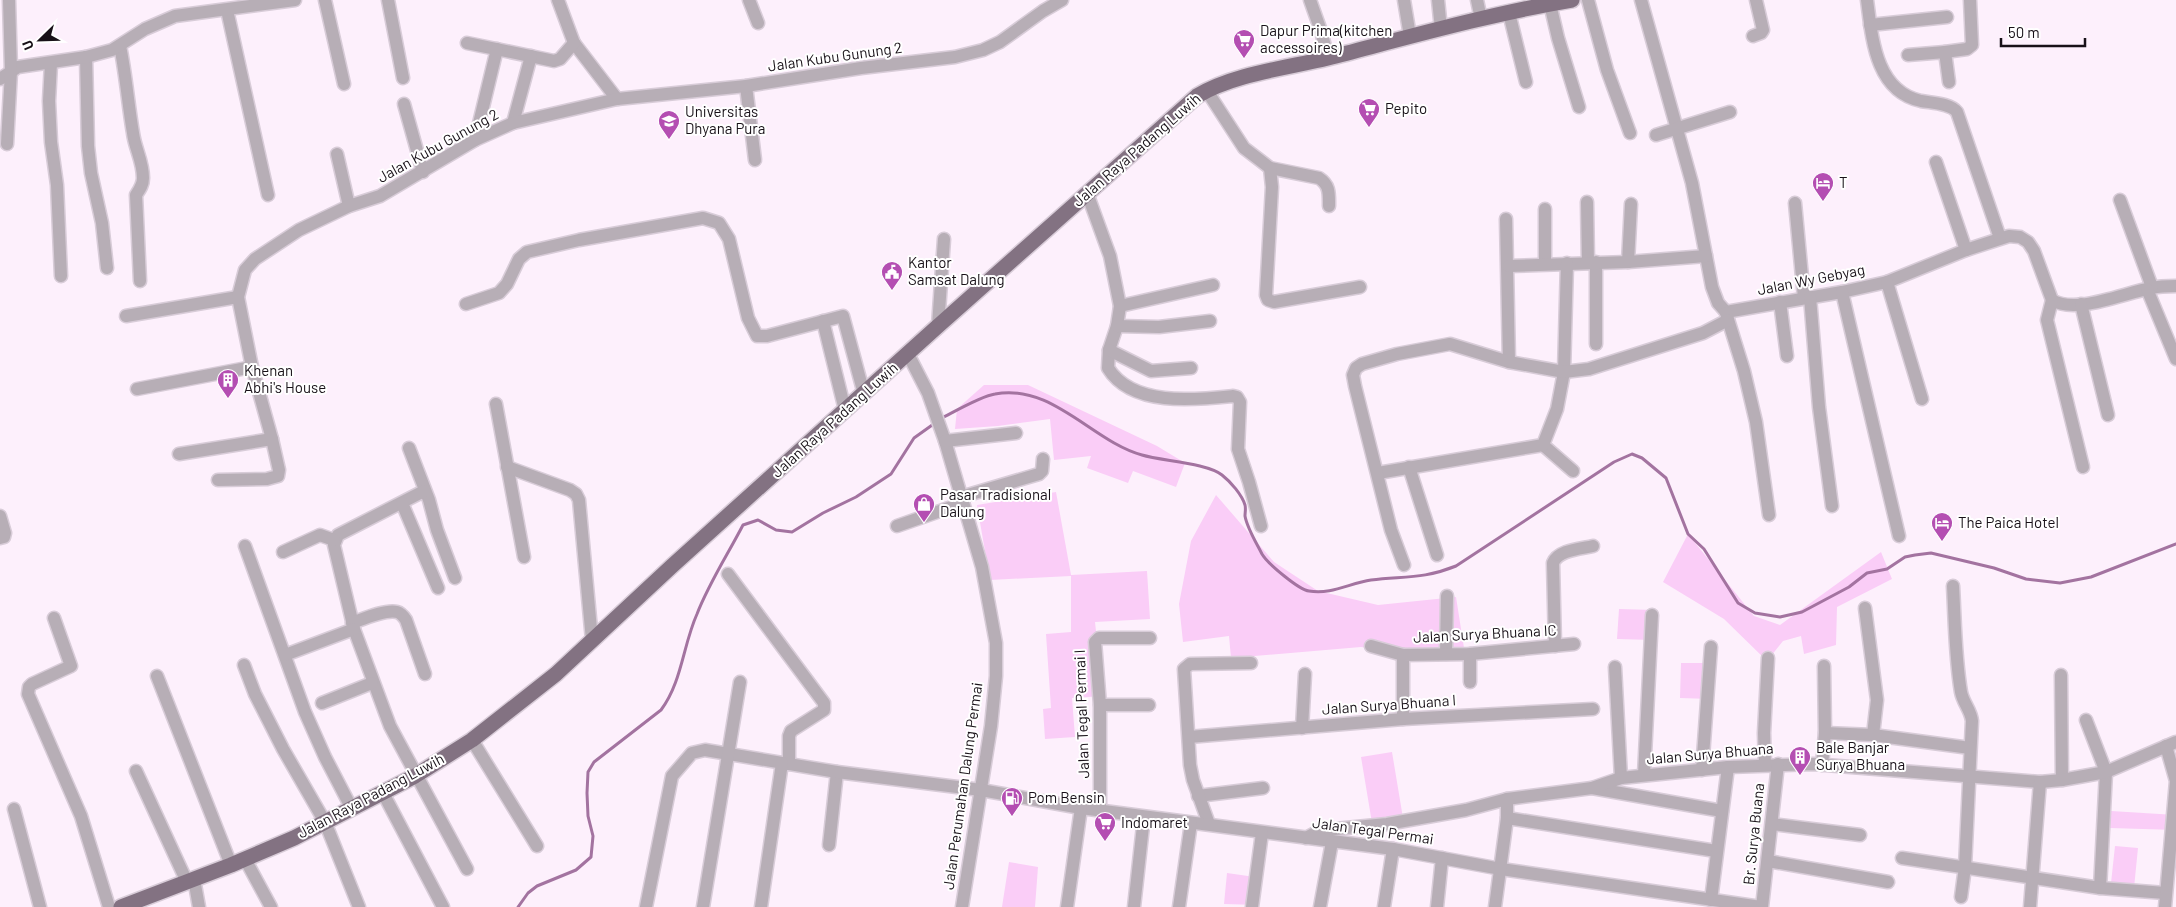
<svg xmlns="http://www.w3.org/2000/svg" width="2176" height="907" viewBox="0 0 2176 907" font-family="Barlow,sans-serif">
<rect width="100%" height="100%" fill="#fdf0fc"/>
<g fill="#facdf7">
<polygon points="984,385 1028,385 1157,446 1185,463 1176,487 1133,471 1128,483 1087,468 1091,456 1054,460 1050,419 998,426 955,429 957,409"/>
<polygon points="1056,492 1071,575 1147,571 1150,619 1095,622 1103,696 1072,698 1075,737 1045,739 1043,709 1051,708 1046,634 1071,632 1071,576 990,580 977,505"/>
<polygon points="1216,495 1274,562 1318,591 1378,605 1456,597 1464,648 1424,655 1361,647 1231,658 1229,636 1183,642 1179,604 1191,541"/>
<polygon points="1688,534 1754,616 1780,625 1881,552 1892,579 1837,607 1836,645 1804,654 1801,636 1783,641 1767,661 1724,619 1663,582"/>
<polygon points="1619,609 1654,610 1653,640 1617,639"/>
<polygon points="1681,663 1713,663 1710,699 1680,698"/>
<polygon points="1392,752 1403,818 1372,823 1361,757"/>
<polygon points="2111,811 2176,815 2176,830 2110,828"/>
<polygon points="2115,846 2138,848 2134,888 2111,883"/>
<polygon points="1009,862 1038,867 1035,907 1002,907"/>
<polygon points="1227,873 1262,878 1259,905 1224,904"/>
</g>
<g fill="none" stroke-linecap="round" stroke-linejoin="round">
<g stroke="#a373a0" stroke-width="3">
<path d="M940,419c14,-7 41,-23 55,-25 57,-11 98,48 147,61 20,6 65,8 80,20 9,7 20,20 23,30 1,4 0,7 0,11 2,12 12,28 17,38 5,9 37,36 47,37 22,4 41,-8 62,-11 34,-4 53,-1 85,-14l158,-104 18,-8 10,4 24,20 22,56 16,15 34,54 17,10 25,4 22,-5 47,-25 18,-14 20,-4 18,-12 10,-2 16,-2 63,15 32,11 34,4 31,-6 85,-33"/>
<path d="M518,907l10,-14 9,-7 39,-16 15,-13 2,-21 -5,-20 -1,-23 1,-21 6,-10 67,-52c21,-28 22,-65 36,-96 12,-31 31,-60 46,-89l15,-5 18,10 16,2 31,-19 33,-16 35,-23 23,-36 21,-15"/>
</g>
<g stroke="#d8ccd8" stroke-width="15">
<g id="minor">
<polyline points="325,0 344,84"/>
<polyline points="388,0 403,78"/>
<polyline points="558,0 574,43 617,99"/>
<polyline points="749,0 758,23"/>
<polyline points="1310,0 1321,31 1328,58"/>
<polyline points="1404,0 1410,36"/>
<polyline points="1438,0 1441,29"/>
<polyline points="1477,0 1481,19"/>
<polyline points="1588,0 1607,70 1630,133"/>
<path d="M1641,0l51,183 20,104 6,16 8,9 116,-20 45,-10 79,-32 43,-14 11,1 8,5 6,9 18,49c24,15 74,-8 100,-12 8,-2 16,-2 24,-2"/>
<path d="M1867,0c5,37 8,91 54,101 11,2 29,2 36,11l43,126"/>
<polyline points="1550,4 1558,38 1579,107"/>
<polyline points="227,10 268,195"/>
<polyline points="1509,13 1526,82"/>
<polyline points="1870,25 1947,17"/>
<polyline points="1753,36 1761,33 1763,30 1756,0"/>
<polyline points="467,43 554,61 560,59 574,43"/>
<path d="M120,46c6,29 8,58 13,87 2,16 10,28 10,45 0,7 -3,11 -7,17l4,86"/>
<polyline points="1945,52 1967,49 1972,45 1970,0"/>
<polyline points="1908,55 1945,52 1949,82"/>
<polyline points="86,57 88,146 91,173 102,223 107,268"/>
<polyline points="51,63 49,101 51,142 57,185 61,276"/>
<polyline points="0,79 18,67 86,57 112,50 145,29 175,16 295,0"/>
<polyline points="746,86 755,160"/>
<path d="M1207,91l37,57 17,13 9,7 49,10c11,7 10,16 10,28"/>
<polyline points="404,104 423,172"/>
<polyline points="513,123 531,56"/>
<polyline points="1656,135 1730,112"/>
<polyline points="475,140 497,49"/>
<polyline points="7,144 11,71 9,0"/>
<polyline points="337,154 349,206"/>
<polyline points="1936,162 1966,250"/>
<polyline points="1270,168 1272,187 1266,295 1268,300 1274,302 1360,287"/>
<path d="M1087,193l23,63 10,50 -3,20 -8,24 -1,18c24,39 87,32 125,28l4,1 3,5 -2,47 11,33 12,44"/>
<polyline points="2120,200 2152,287"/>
<polyline points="1587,202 1588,263"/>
<polyline points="1795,203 1804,298"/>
<polyline points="1545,209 1545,264"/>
<polyline points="1506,219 1509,362"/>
<polyline points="1596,262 1596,344"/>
<polyline points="1628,262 1631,204"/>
<polyline points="1509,266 1628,262 1706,256"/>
<polyline points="1887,282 1922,399"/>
<polyline points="2147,289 2176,359"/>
<polyline points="1842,292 1899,536"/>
<polyline points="1810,297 1819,407 1832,506"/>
<polyline points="2052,300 2047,320 2083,467"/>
<polyline points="1780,302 1787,356"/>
<polyline points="466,304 499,293 507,284 519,259 527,252 579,240 703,218 719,223 729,239 748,318 757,336 767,336 843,316 864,394"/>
<polyline points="2081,304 2108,415"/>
<polyline points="1120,306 1213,285"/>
<polyline points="1726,313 1744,371 1756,422 1769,515"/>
<polyline points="126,316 238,297"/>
<polyline points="823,321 845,410"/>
<polyline points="938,326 944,239"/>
<polyline points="1117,326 1159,327 1210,321"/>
<polyline points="1109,350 1151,371 1191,368"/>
<polyline points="908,354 928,393 945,441 982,567 996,643 996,676 991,726 962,907"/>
<polyline points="137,389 252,367"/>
<polyline points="496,404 524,557"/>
<polyline points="945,441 1016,433"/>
<polyline points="1543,445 1573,471"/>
<polyline points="409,448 429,500 437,530 455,578"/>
<polyline points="179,454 272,439"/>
<polyline points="507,467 570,490 576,494 579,500 592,640"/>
<polyline points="1409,467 1437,555"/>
<polyline points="1378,473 1543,445 1557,409 1564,372 1567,263"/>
<polyline points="218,480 267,479 278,476 279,470 272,439 252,367 238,297 245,270 255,259 299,230 349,206 380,196 475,140 513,123 617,99 746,86 861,68 955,57 983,50 1000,42 1043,11 1062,0"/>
<polyline points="424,491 338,535 334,545 354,629 390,726 467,869"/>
<polyline points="961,497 1039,474 1042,471 1043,459"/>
<polyline points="402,503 438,588"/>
<polyline points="0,516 5,533 4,537 0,538"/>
<polyline points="897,526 963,503"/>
<polyline points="245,546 305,712 325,757 352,809"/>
<polyline points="283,552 320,535 334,540"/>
<polyline points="1404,565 1391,530 1355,386 1353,375 1356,368 1362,364 1397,354 1450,344 1509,362 1564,372 1589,369 1703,333 1728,320"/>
<polyline points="728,574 824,703 824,710 791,731 789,736 789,764"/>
<path d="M1953,586c2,36 2,71 8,106 2,11 10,18 11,29l-7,146 -4,30"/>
<polyline points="1865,608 1877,700 1873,735"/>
<polyline points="54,618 71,666 32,684 29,687 28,694 81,816 109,907"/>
<path d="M352,623c11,-4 34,-14 45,-11 4,1 7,5 9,8l19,54"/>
<polyline points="1371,646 1403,655"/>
<path d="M1555,646l-2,-83c5,-13 27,-14 40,-17"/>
<polyline points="1446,654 1447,596"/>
<polyline points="285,655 354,629"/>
<polyline points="244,665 255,694 283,749 325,822 359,907"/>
<polyline points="1615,667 1621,778"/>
<polyline points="2061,675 2062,780"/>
<polyline points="157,676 231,865"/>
<polyline points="1470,682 1470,654"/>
<polyline points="322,703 372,683"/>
<polyline points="1100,705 1149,705"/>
<polyline points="1403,719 1403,655 1470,654 1574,644"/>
<polyline points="2086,720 2106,772 2100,888"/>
<polyline points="1302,728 1305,674"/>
<polyline points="1825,733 1873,735 1970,748"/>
<polyline points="1189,737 1403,719 1593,709"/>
<polyline points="472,740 537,846"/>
<polyline points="1765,765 1764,733 1768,658"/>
<polyline points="1822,765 1825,733 1824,666"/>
<polyline points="1702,770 1711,647"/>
<polyline points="136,771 187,882"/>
<polyline points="1644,775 1652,615"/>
<polyline points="1592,788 1722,811"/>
<polyline points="383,793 443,907"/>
<polyline points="1198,796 1263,788"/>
<polyline points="14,809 40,907"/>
<polyline points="1100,810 1100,705 1095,642 1099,638 1150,638"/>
<polyline points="1507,818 1716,851"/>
<polyline points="1209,824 1193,780 1190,765 1184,669 1190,664 1251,663"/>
<polyline points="1772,824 1860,835"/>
<polyline points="1306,838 1315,833 1325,830 1387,824 1466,810 1507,799 1592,788 1621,778 1728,767 1813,764 2040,782 2062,780 2106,772 2176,742"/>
<polyline points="829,845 837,772"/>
<polyline points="1902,858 2100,888 2165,893"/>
<polyline points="245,859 271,907"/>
<polyline points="1768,861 1888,882"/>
<polyline points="194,879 199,907"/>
<polyline points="1711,900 1728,767"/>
<polyline points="646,907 672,776 692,753 705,750 837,772 981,790 1081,808 1393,849 1501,869 1761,907"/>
<polyline points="703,907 740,682"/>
<polyline points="761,907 782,763"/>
<polyline points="1067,907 1081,808"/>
<polyline points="1134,907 1144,817"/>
<polyline points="1179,907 1191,823"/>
<polyline points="1252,907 1262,833"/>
<polyline points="1320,907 1332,842"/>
<polyline points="1384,907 1393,849"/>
<polyline points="1437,907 1442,858"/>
<polyline points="1495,907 1507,818 1507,799"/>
<polyline points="1762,907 1778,764"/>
<polyline points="2030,907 2040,782"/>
<polyline points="2165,907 2176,781 2166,746"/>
</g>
</g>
<g stroke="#d8ccd8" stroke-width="18">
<path id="major" d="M121,907l110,-42 63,-27 121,-62 57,-36 84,-66 116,-108 266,-240 259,-230c36,-22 90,-28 131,-38 81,-21 162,-44 244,-58"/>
</g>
<use href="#minor" stroke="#b7aeb6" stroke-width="12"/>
<use href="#major" stroke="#837282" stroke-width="15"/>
</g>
<defs>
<g id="supermarket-pin" transform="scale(1.125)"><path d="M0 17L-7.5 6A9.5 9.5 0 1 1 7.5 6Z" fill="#b44eb2" stroke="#fff"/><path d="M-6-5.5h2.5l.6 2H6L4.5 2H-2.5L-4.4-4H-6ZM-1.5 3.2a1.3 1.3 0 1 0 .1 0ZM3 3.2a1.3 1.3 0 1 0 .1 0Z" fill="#fff"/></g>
<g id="university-pin" transform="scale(1.125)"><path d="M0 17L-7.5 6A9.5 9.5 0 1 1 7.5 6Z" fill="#b44eb2" stroke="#fff"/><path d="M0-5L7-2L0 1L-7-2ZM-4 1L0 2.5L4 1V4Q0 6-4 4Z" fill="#fff"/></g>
<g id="hotel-pin" transform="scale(1.125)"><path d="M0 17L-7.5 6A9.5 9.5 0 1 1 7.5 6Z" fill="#b44eb2" stroke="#fff"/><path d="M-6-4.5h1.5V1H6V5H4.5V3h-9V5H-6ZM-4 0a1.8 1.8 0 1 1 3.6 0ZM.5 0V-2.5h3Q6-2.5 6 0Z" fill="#fff"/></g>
<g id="civic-pin" transform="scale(1.125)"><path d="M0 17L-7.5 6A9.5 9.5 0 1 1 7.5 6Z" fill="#b44eb2" stroke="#fff"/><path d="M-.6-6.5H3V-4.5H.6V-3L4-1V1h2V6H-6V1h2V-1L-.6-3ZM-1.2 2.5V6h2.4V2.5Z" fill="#fff"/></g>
<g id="building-pin" transform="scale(1.125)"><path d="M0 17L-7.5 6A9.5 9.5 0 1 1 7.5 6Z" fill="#b44eb2" stroke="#fff"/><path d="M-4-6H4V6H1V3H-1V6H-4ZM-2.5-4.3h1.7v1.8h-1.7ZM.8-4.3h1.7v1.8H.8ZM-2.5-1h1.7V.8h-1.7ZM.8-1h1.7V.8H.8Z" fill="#fff"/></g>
<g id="shop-pin" transform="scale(1.125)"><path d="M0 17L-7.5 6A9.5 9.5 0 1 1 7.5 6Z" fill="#b44eb2" stroke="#fff"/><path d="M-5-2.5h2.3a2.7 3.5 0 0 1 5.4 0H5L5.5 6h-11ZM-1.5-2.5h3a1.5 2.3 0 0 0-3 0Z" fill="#fff"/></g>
<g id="fuel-pin" transform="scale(1.125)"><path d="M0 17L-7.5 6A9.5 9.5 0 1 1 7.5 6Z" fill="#b44eb2" stroke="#fff"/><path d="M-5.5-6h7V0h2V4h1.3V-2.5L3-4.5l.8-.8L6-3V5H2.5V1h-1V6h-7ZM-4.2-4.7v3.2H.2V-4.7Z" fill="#fff"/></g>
</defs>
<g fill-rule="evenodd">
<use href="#supermarket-pin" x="1244" y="40"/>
<use href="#supermarket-pin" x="1369" y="109"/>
<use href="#university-pin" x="669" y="121"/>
<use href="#hotel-pin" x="1823" y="183"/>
<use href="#civic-pin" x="892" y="272"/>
<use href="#building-pin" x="228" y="380"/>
<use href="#shop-pin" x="924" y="504"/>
<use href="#hotel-pin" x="1942" y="523"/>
<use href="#building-pin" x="1800" y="757"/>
<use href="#fuel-pin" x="1012" y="798"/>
<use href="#supermarket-pin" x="1105" y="823"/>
</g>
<g text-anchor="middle" stroke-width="4" stroke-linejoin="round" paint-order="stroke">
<g font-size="15" fill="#181118" stroke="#fff" text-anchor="start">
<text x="1260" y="36">Dapur Prima(kitchen<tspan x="1260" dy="17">accessoires)</tspan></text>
<text x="1385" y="114">Pepito</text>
<text x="685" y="117">Universitas<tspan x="685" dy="17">Dhyana Pura</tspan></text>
<text x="1839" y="188">T</text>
<text x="908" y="268">Kantor<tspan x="908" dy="17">Samsat Dalung</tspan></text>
<text x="244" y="376">Khenan<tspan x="244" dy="17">Abhi's House</tspan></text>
<text x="940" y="500">Pasar Tradisional<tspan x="940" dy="17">Dalung</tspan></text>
<text x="1958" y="528">The Paica Hotel</text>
<text x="1816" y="753">Bale Banjar<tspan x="1816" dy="17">Surya Bhuana</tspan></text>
<text x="1028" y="803">Pom Bensin</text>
<text x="1121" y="828">Indomaret</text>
</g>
<g font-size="15" fill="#181118" stroke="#fff">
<text transform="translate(835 57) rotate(-8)" y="5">Jalan Kubu Gunung 2</text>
<text transform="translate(438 146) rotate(-29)" y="5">Jalan Kubu Gunung 2</text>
<text transform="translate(1137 150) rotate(-41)" y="5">Jalan Raya Padang Luwih</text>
<text transform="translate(1811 280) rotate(-11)" y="5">Jalan Wy Gebyag</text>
<text transform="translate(835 420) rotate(-42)" y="5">Jalan Raya Padang Luwih</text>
<text transform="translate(1485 634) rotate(-3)" y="5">Jalan Surya Bhuana IC</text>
<text transform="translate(1389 705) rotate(-4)" y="5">Jalan Surya Bhuana I</text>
<text transform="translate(1082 714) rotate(-92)" y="5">Jalan Tegal Permai I</text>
<text transform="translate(1710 754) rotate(-5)" y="5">Jalan Surya Bhuana</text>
<text transform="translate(963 786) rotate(-82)" y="5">Jalan Perumahan Dalung Permai</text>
<text transform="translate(371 796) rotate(-28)" y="5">Jalan Raya Padang Luwih</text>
<text transform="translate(1373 831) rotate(8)" y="5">Jalan Tegal Permai</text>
<text transform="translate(1754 834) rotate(-84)" y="5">Br. Surya Buana</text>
</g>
</g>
<g transform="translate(40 40) rotate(247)" stroke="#ffffff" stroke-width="4" paint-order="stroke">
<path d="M0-4L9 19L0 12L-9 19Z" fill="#181118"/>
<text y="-8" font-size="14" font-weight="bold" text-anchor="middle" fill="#181118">U</text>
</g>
<path d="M2001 38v8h84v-8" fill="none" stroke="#181118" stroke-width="2.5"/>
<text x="2008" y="38" font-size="15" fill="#181118" stroke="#ffffff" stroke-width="4" paint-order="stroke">50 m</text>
</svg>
